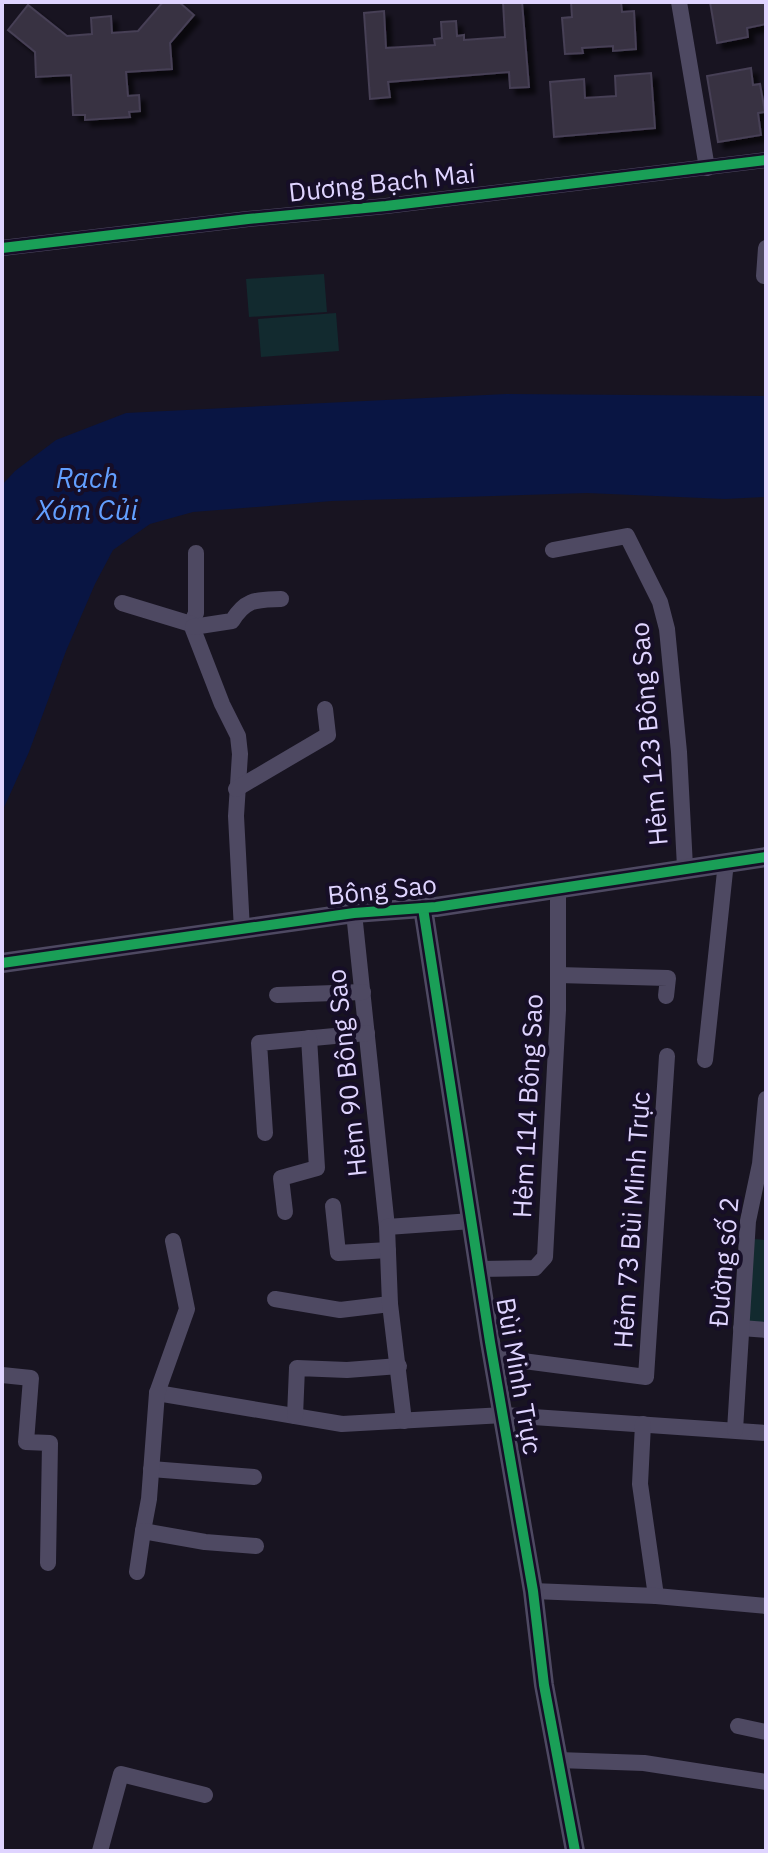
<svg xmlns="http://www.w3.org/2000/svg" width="768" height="1853" viewBox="0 0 768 1853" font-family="'IBM Plex Sans',sans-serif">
<defs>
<filter id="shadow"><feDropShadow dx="6" dy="6" stdDeviation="2" flood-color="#0009"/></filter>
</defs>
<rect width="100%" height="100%" fill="#181421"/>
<g fill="#122a2f">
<polygon points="324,274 327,312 249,317 246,279"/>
<polygon points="336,313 339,351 261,357 258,319"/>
<polygon points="753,1239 766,1240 766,1323 749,1322"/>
</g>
<polygon fill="#091543" points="506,394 766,396 766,497 725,499 587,493 332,501 193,512 150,524 113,550 95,584 66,651 29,752 2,812 2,485 15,471 56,440 126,413"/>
<g fill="#383243" stroke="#463f55" stroke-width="2" filter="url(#shadow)">
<polygon points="163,2 179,2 194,15 170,43 172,69 126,72 128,96 139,95 140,111 129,112 130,117 85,120 85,115 73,115 71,75 36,77 35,52 8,30 28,5 67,36 92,34 91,18 111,16 112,33 138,31"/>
<polygon points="503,2 522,2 529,87 510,88 509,72 388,82 390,97 370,99 364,13 384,11 386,48 435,45 434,39 442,38 441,22 456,21 457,36 464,35 464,40 505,37"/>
<polygon points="571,2 621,2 622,12 634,11 636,49 613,51 613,46 582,48 583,53 565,54 562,18 572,17"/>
<polygon points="710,2 766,2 766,24 747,28 748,37 717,43"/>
<polygon points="751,68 753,85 760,84 765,112 758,113 761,135 718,142 707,76"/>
<polygon points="651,73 655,128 554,137 550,82 584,79 585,98 616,96 615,76"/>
</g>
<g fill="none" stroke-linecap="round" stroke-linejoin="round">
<g stroke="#4e4962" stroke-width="16">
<polyline points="679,2 707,168"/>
<polyline points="2,248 248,219 386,206 766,160"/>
<polyline points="764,276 766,248"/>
<polyline points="553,550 627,536 660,602 667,629 679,752 685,867"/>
<polyline points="196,553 196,613 191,624 222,704 238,736 240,754 236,816 242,930"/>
<polyline points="122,603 191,624"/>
<path d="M193,627l39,-6c14,-23 25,-21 49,-22"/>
<polyline points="236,789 328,735 325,709"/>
<polyline points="354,913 387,1227"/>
<polyline points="558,975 668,978 666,996"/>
<polyline points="277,995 363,992"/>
<polyline points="705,1060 726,862"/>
<polyline points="265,1133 259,1043 367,1033"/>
<polyline points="333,1206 338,1253 388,1250"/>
<polyline points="285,1212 281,1178 317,1168 309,1038"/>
<polyline points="479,1269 535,1268 545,1257 558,1010 558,888"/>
<polyline points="275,1299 340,1310 390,1304"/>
<polyline points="741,1328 766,1330"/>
<polyline points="493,1357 646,1377 667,1056"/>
<polyline points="2,1375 31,1378 26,1442 50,1443 48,1563"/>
<polyline points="157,1393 342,1424 504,1415 766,1433"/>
<polyline points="295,1416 297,1368 347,1370 399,1366"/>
<polyline points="404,1421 390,1304 387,1227 472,1221"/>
<polyline points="643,1424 640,1484 656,1596"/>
<polyline points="735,1430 748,1221 760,1164 766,1099"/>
<polyline points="151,1469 254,1477"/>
<polyline points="143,1531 149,1499 157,1393 187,1309 173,1241"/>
<polyline points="137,1572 143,1531 205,1542 256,1546"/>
<polyline points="533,1591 656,1596 766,1606"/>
<polyline points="738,1726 766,1732"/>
<polyline points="558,1760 644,1763 766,1782"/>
<polyline points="100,1851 121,1774 205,1795"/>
</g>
<g stroke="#4e4962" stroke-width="20">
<polyline points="423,908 490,1342 533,1591 544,1685 575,1851"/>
<polyline points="2,963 354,913 436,907 766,857"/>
</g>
<g stroke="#160e27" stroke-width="15">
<g id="cycleway">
<polyline points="2,248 248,219 386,206 766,160"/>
<polyline points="423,908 490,1342 533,1591 544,1685 575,1851"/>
<polyline points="2,963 354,913 436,907 766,857"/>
</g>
</g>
<use href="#cycleway" stroke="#1a9f57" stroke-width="10"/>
</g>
<g text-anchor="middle" stroke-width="8" stroke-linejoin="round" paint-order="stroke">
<g font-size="26" fill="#dfd4ff" stroke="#160e27">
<text transform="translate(382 183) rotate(-6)" y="9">Dương Bạch Mai</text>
<text transform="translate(649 734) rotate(-95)" y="9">Hẻm 123 Bông Sao</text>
<text transform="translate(382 890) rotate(-6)" y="9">Bông Sao</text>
<text transform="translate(347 1073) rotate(-96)" y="9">Hẻm 90 Bông Sao</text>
<text transform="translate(528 1106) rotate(-87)" y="9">Hẻm 114 Bông Sao</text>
<text transform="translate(632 1220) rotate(-86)" y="9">Hẻm 73 Bùi Minh Trực</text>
<text transform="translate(724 1262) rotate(-85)" y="9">Đường số 2</text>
<text transform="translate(519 1376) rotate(80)" y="9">Bùi Minh Trực</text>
</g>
<g font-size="28" font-style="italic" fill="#629fff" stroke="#160e27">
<text x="87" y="488">Rạch<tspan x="87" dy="32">Xóm Củi</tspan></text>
</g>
</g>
<rect width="768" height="1853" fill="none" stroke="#dfd4ff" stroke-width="8"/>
</svg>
